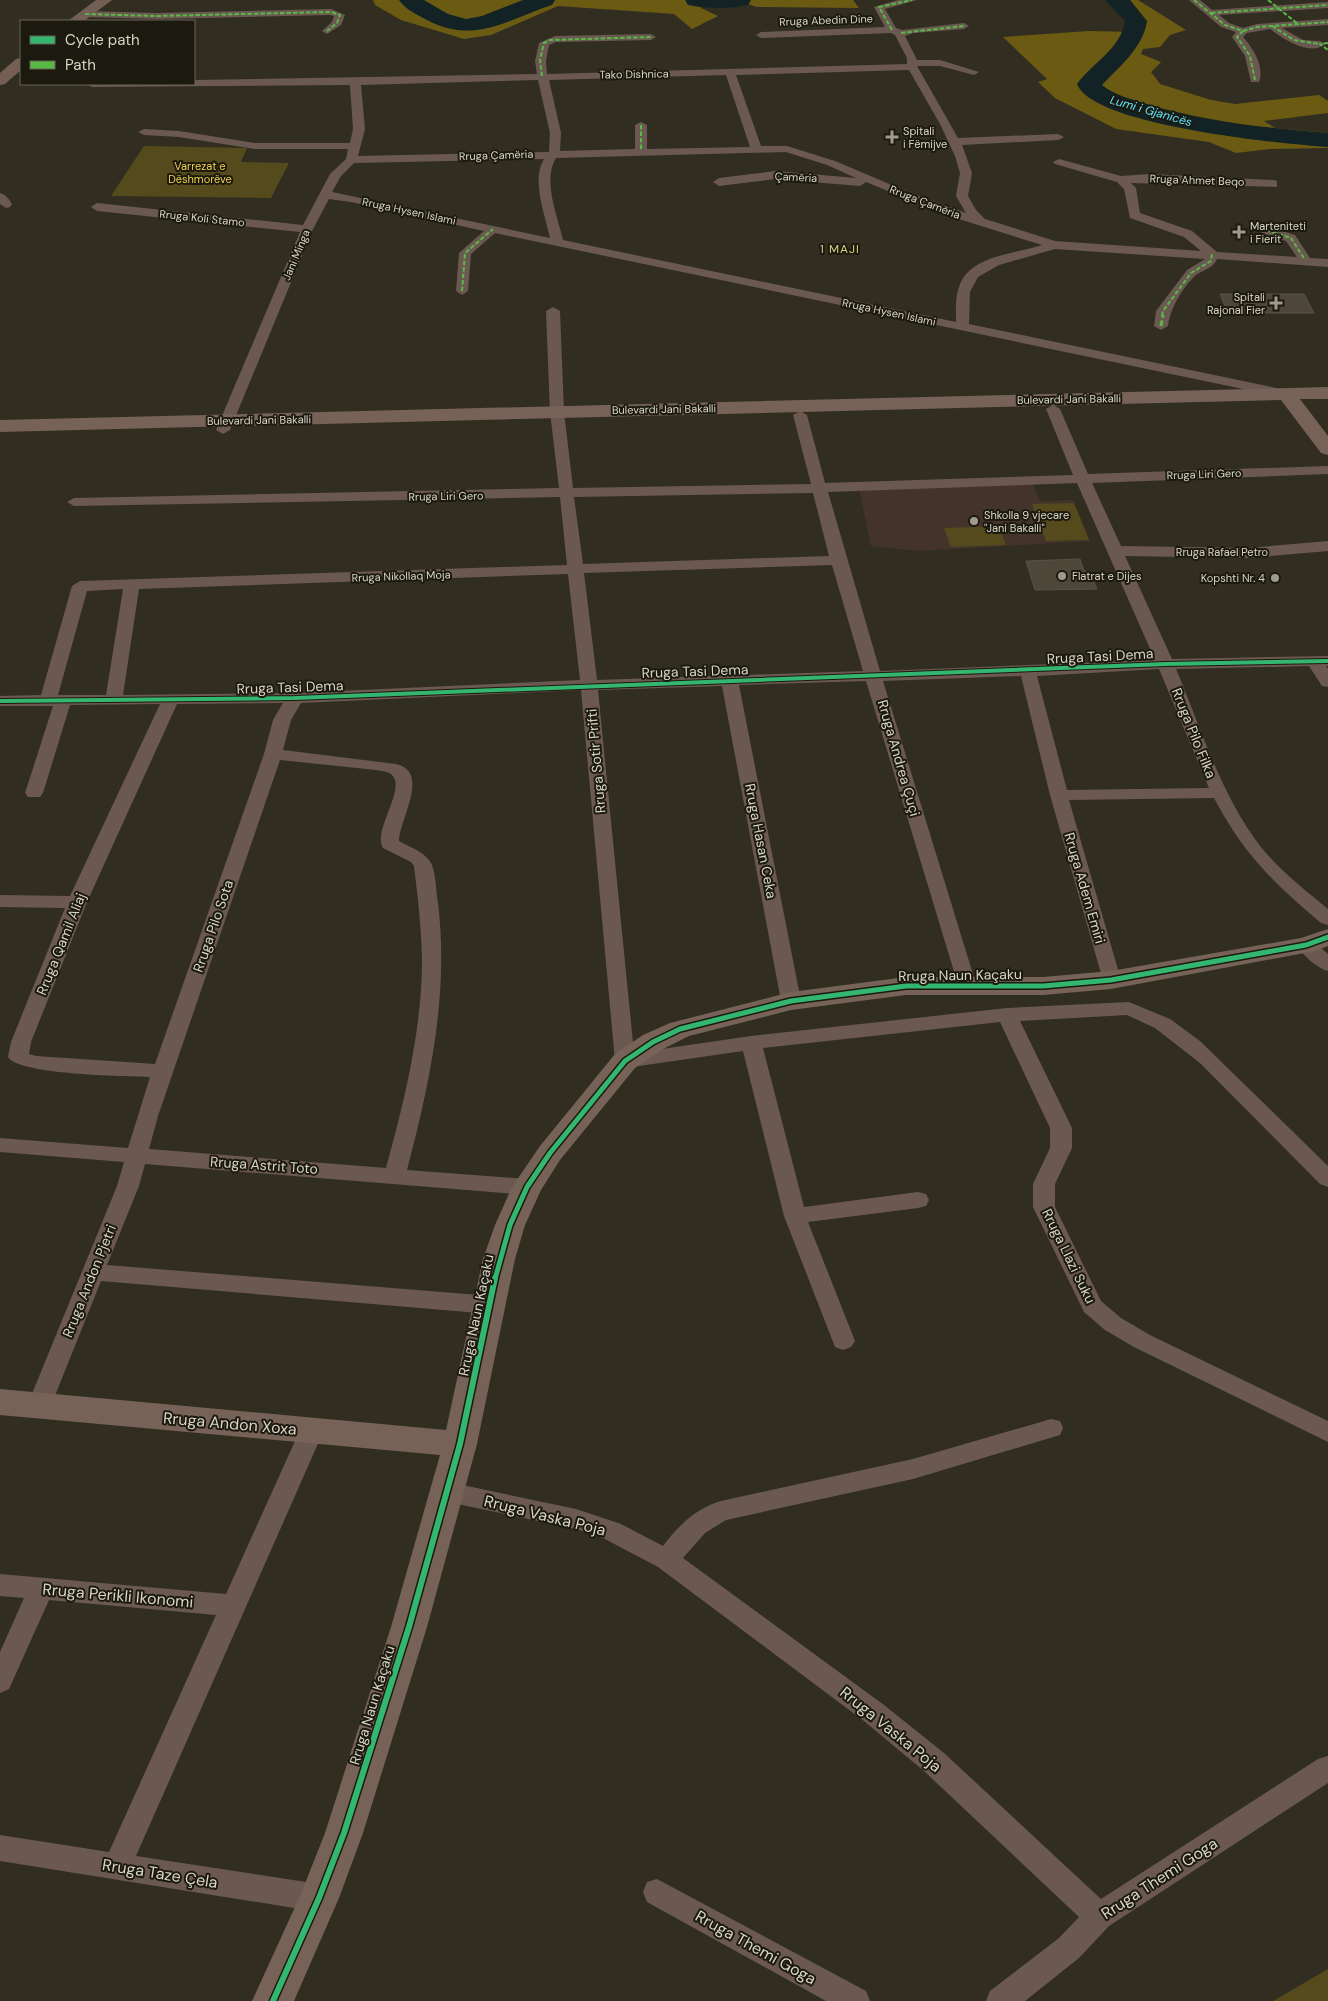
<svg xmlns="http://www.w3.org/2000/svg" width="1328" height="2001" viewBox="0 0 1328 2001" font-family="'DM Sans',sans-serif">
<rect width="100%" height="100%" fill="#312e21"/>
<polygon fill="#43332b" points="1033,484 1040,501 1073,500 1090,541 917,551 871,546 859,489"/>
<g fill="#554a1b">
<polygon points="144,146 247,148 241,162 289,163 271,198 111,196"/>
<polygon points="1074,503 1089,540 1046,541 1032,504"/>
<polygon points="999,526 1006,545 951,547 944,528"/>
<polygon points="1328,1969 1328,2001 1273,2001"/>
</g>
<g fill="#6b5b12">
<polygon points="373,0 700,0 701,8 718,16 692,29 674,14 558,6 491,35 464,39 401,20 375,5"/>
<polygon points="736,0 853,0 859,8 757,7"/>
<polygon points="1118,0 1138,0 1186,30 1170,35 1160,47 1143,49 1141,54 1161,62 1151,72 1160,84 1211,100 1235,104 1319,95 1328,101 1328,113 1264,121 1275,128 1328,133 1328,148 1270,149 1236,153 1209,142 1116,129 1055,98 1038,82 1047,79 1003,37 1089,31 1136,32 1138,21 1129,8"/>
</g>
<g fill="none" stroke-linecap="round" stroke-linejoin="round">
<g fill="#132225" fill-rule="evenodd">
<path d="M399,0h25l24,14 18,5 16,-3 41,-16h32l-3,5c-46,15 -77,40 -125,15 -10,-5 -22,-11 -28,-20z"/>
<path d="M685,0h66l-3,5c-18,4 -42,4 -60,0z"/>
<path d="M1105,0h25l17,21c-4,27 -27,45 -45,64 12,10 29,14 45,19 59,18 120,24 181,29v14c-44,-3 -235,-21 -251,-63 16,-22 43,-34 48,-63z"/>
</g>
</g>
<g fill="#4e4739" stroke="#575248">
<polygon points="1220,294 1304,294 1314,313 1228,313"/>
<polygon points="1080,559 1084,571 1089,571 1097,589 1035,590 1026,561"/>
</g>
<g fill="none" stroke-linecap="round" stroke-linejoin="round">
<g fill="#6b5951" fill-rule="evenodd">
<path d="M898,0h19l-32,9 11,19 6,2 62,-7 5,3 -5,3 -51,4 -8,3 12,24h23l39,12 -5,3 -34,-9h-23l41,72 100,-4 6,3 -6,3 -96,5 10,28 -4,23 8,14 9,9 70,22 146,10 -17,-14 -54,-19 -6,-29 -7,-7 -62,-18 -2,-2 6,-3 62,17 28,-2 124,6 4,1v6l-146,-4 5,5 4,25 52,18 25,21 80,5 -11,-16 -24,-8 -2,-3 6,-4 29,9 15,23 18,1v8l-111,-8c-3,9 -14,11 -21,16 -14,13 -26,34 -28,51l-7,4 -7,-4 2,-15 31,-41 18,-11 -150,-10 -56,16 -21,12 -8,15 -1,32 317,66 7,4 -2,3 -5,1 -791,-165 -24,21 -3,37 -6,4 -6,-4 3,-38 25,-22 -133,-29 -22,-3 -16,30 -83,201 -7,4 -7,-4 84,-198 -203,-21 -6,-4 6,-4 206,22 27,-51 16,-15 2,-10h-93l-76,-12 -35,-2 -6,-3 6,-3 35,2 76,12h95l3,-14 -3,-44 -258,2 -5,-3h107v-4l343,-6 -2,-13 4,-18 16,-7 96,-2 5,3 -5,3 -95,2 -7,3 -3,16 1,13 360,-10v-6l-12,-23 -4,-2 -130,5 -5,-3 5,-3 124,-5 -11,-20zM909,70l31,54 15,32 5,17 -4,23 10,17 -53,-19 -78,-33 -48,-15h-26l-25,-71zM726,75l24,72 -103,2v-24l-6,-3 -6,3v24l-75,2 1,-18 -12,-53zM538,80l12,53 -1,19 -191,4 7,-27 -4,-44zM786,152l41,13 29,13 -81,-7 -56,7 -6,4 6,4 56,-7 85,7 6,-4 83,34 93,29c-26,9 -73,10 -83,42 -4,11 -3,23 -3,35l-393,-82c-5,-23 -21,-59 -7,-82zM544,159c-13,21 1,56 6,79l-218,-46 9,-16 13,-13z"/>
<path d="M1189,0h11l12,10 116,-8v6l-109,7 10,8 14,5 14,-4 71,-5v6l-46,3 21,12 17,1 5,3c-15,13 -43,-6 -55,-15l-23,4 -4,4c10,11 22,30 16,45h-8l-6,-26 -13,-19 4,-5 -15,-5z"/>
<polygon points="331,9 345,15 341,25 327,34 322,31 332,22 334,16 330,15 157,19 85,17 80,14 85,11 157,13"/>
<path d="M0,193c6,2 9,6 12,11l-2,3 -4,1 -6,-4z"/>
<path d="M553,307l7,4 4,101 9,76 238,-4 -18,-69 7,-4 7,4 18,68 248,-8 -27,-66 7,-4 7,4 28,65 240,-8v8l-236,9 29,63 127,2 80,-7v10l-80,7 -123,-2 47,103 156,-3v10h-2l2,3v18l-6,-1 -13,-20 -133,3c25,59 45,127 85,178 19,24 44,43 67,62v16l-7,-2c-49,-42 -76,-67 -107,-125l-145,2 52,180 -3,4 -7,2 -7,-2 -54,-189 -29,-119 -138,5 93,303 -3,4 -7,2 -7,-2 -93,-307 -127,4 62,316 -3,5 -7,1 -7,-1 -3,-5 -59,-315 -124,4 36,363 117,-17 256,-28 122,-6 41,17 30,22 128,125v21l-8,-3 -120,-121 -45,-35 -28,-13 -107,6 52,107v20l-17,36v23l46,94 20,17 29,17 178,86v21l-194,-95 -29,-17 -21,-18 -51,-105v-23l17,-36v-20l-50,-106 -237,26 41,159 114,-15 8,2 3,6 -3,6 -8,2 -110,14 47,119 -4,6 -8,3 -8,-3 -51,-131 -41,-165 -118,17 -7,-2 -3,-5 -34,-371 -280,13 -10,17 -8,30 113,14c35,8 3,56 3,77 12,7 27,11 33,24 4,11 4,27 6,38 11,90 -8,180 -31,267l120,9 8,3 3,5 -3,5 -8,3 -382,-31 -6,22 -32,79 384,31 8,3 4,6 -4,6 -8,3 -390,-33 -53,132 -9,2 -9,-2 -3,-7 90,-220 7,-24 -124,-10v-14l128,10 22,-71c-25,-1 -131,-2 -142,-20l3,-15 54,-134 -65,-1v-12l70,1 90,-192 -90,1 -27,88 -3,4h-12l-3,-4 28,-87h-53v-10l41,-1 31,-109 8,-5 487,-16 -7,-68 -486,9 -7,-4 7,-4 485,-10 -9,-76 -4,-101zM1077,483l78,177 -275,11 -52,-179zM813,493l16,63 -246,8 -9,-67zM832,565l31,106 -266,9 -13,-107zM568,574l12,106 -285,13 -172,2 16,-106zM123,589l-17,106h-48l29,-104zM1159,669l50,119 -142,2 -30,-114zM283,703l-10,17 -9,34 -109,310 -119,-8 -7,-2 2,-12 56,-140 90,-198zM280,760l96,10c4,1 11,1 15,4 17,13 -19,57 -8,74l28,14 3,4c4,33 8,66 8,99 -1,69 -18,137 -36,203l-237,-19 9,-33z"/>
<path d="M1306,939l7,2 15,13v17c-12,-3 -25,-16 -32,-26l3,-4z"/>
<path d="M1051,1419l9,2 3,7 -3,7 -147,44 -187,41 -21,13 -22,25 201,147 60,48 157,146 217,-140 10,-3v27l-219,143 -30,32 -54,43h-39l4,-10 69,-53 20,-21 -155,-146 -60,-50 -206,-154 -55,-29 -27,-9 -128,-27 -9,-3 -3,-7 3,-7 9,-3 128,27 45,15 42,22c16,-21 32,-37 58,-45l192,-42z"/>
<polygon points="312,1420 321,1423 324,1430 136,1856 319,1884 329,1888 334,1898 329,1908 319,1912 0,1861 0,1835 109,1852 216,1615 49,1600 9,1689 0,1693 0,1652 24,1598 0,1596 0,1574 226,1594 300,1430 303,1423"/>
<polygon points="657,1879 866,1991 870,2001 826,2001 647,1902 643,1892 647,1882"/>
</g>
<g fill="#776258" fill-rule="evenodd">
<polygon points="1328,387 1328,399 1300,399 1328,436 1328,455 1321,453 1281,400 0,432 0,420"/>
<polygon points="1328,929 1328,946 1315,951 1111,989 1043,995 906,995 791,1010 689,1036 663,1049 635,1068 560,1160 541,1190 525,1225 515,1259 477,1444 427,1627 363,1833 339,1898 294,2001 252,2001 300,1896 325,1833 391,1627 440,1455 0,1415 0,1389 446,1430 483,1259 495,1225 512,1187 540,1146 615,1054 643,1035 670,1023 791,992 906,977 1043,977 1111,971 1301,938"/>
</g>
<g fill="#745f55" fill-rule="evenodd">
<polygon points="96,0 112,0 84,21 68,21"/>
<polygon points="21,58 21,70 5,84 0,85 0,73 16,59"/>
</g>
<g stroke="#58b947" stroke-width="2" stroke-dasharray="4.5 2" stroke-linecap="butt">
<polyline points="1194,0 1225,25 1243,31 1237,37 1250,56 1255,80"/>
<polyline points="1268,0 1298,24"/>
<polyline points="1211,13 1328,5"/>
<polyline points="85,14 157,16 331,12 340,15 337,23 327,31"/>
<polyline points="1272,26 1294,40 1320,44"/>
<polyline points="892,30 879,7 912,0"/>
<polyline points="1243,31 1257,27 1328,22"/>
<polyline points="901,33 964,26"/>
<polyline points="1328,43 1320,44 1328,50"/>
<polyline points="542,76 540,60 544,43 550,40 651,37"/>
<polyline points="641,125 641,151"/>
<polyline points="1266,230 1291,238 1305,260"/>
<polyline points="462,291 465,253 493,229"/>
<polyline points="1162,316 1163,311 1191,273 1211,261 1212,254"/>
</g>
<polyline stroke="#58b947" stroke-width="3" stroke-dasharray="5.5 3" stroke-linecap="butt" points="1161,326 1163,315"/>
<g stroke="#1c190f" stroke-width="6">
<polyline id="cycleway-far2" points="0,701 295,698 1166,664 1328,661"/>
</g>
<g stroke="#1c190f" stroke-width="8">
<polyline id="cycleway-far1" points="495,1279 510,1225 527,1187 550,1153 625,1061 653,1042 680,1029 791,1001 906,986 1043,986 1111,980 1306,945 1328,937"/>
</g>
<g stroke="#1c190f" stroke-width="9">
<polyline id="cycleway" points="273,2001 319,1898 344,1833 409,1627 460,1444 495,1278"/>
</g>
<use href="#cycleway-far2" stroke="#33b770" stroke-width="4"/>
<use href="#cycleway-far1" stroke="#33b770" stroke-width="5"/>
<use href="#cycleway" stroke="#33b770" stroke-width="6"/>
</g>
<g fill="#9e9b8e" stroke="#1c190f" stroke-width="2">
<path d="M889.5 129.5h5v5h5v5h-5v5h-5v-5h-5v-5h5z"/>
<path d="M1236.5 224.5h5v5h5v5h-5v5h-5v-5h-5v-5h5z"/>
<path d="M1273.5 295.5h5v5h5v5h-5v5h-5v-5h-5v-5h5z"/>
<circle cx="974" cy="521" r="5"/>
<circle cx="1062" cy="576" r="5"/>
<circle cx="1275" cy="578" r="5"/>
</g>
<g text-anchor="middle" stroke-width="4" stroke-linejoin="round" paint-order="stroke">
<g font-size="11" fill="#d9d6c8" stroke="#1c190f">
<text transform="translate(826 20) rotate(-2)" y="4">Rruga Abedin Dine</text>
<text transform="translate(634 74) rotate(-1)" y="4">Tako Dishnica</text>
<text transform="translate(496 155) rotate(-2)" y="4">Rruga Çamëria</text>
<text transform="translate(796 177) rotate(3)" y="4">Çamëria</text>
<text transform="translate(1197 180) rotate(2)" y="4">Rruga Ahmet Beqo</text>
<text transform="translate(925 202) rotate(21)" y="4">Rruga Çamëria</text>
<text transform="translate(409 211) rotate(12)" y="4">Rruga Hysen Islami</text>
<text transform="translate(202 218) rotate(6)" y="4">Rruga Koli Stamo</text>
<text transform="translate(296 255) rotate(-67)" y="4">Jani Minga</text>
<text transform="translate(889 312) rotate(12)" y="4">Rruga Hysen Islami</text>
<text transform="translate(1069 399) rotate(-1)" y="4">Bulevardi Jani Bakalli</text>
<text transform="translate(664 409) rotate(-1)" y="4">Bulevardi Jani Bakalli</text>
<text transform="translate(259 420) rotate(-1)" y="4">Bulevardi Jani Bakalli</text>
<text transform="translate(1204 474) rotate(-2)" y="4">Rruga Liri Gero</text>
<text transform="translate(446 496) rotate(-1)" y="4">Rruga Liri Gero</text>
<text x="1222" y="556">Rruga Rafael Petro</text>
<text transform="translate(401 576) rotate(-2)" y="4">Rruga Nikollaq Moja</text>
</g>
<g font-size="11" fill="#d9d6c8" stroke="#1c190f" text-anchor="start">
<text x="903" y="135">Spitali<tspan x="903" dy="13">i Fëmijve</tspan></text>
<text x="1250" y="230">Marteniteti<tspan x="1250" dy="13">i Fierit</tspan></text>
<text x="1265" y="301" text-anchor="end">Spitali<tspan x="1265" dy="13">Rajonal Fier</tspan></text>
<text x="984" y="519">Shkolla 9 vjecare<tspan x="984" dy="13">"Jani Bakalli"</tspan></text>
<text x="1072" y="580">Flatrat e Dijes</text>
<text x="1265" y="582" text-anchor="end">Kopshti Nr. 4</text>
</g>
<g font-size="11" fill="#f1d14c" stroke="#1c190f">
<text x="200" y="170">Varrezat e<tspan x="200" dy="13">Dëshmorëve</tspan></text>
</g>
<g font-size="12" font-style="italic" fill="#5ee3fe" stroke="#1c190f">
<text transform="translate(1151 111) rotate(16)" y="4">Lumi i Gjanicës</text>
</g>
<g font-size="12" letter-spacing="1" fill="#d0d385" stroke="#1c190f">
<text x="840" y="253">1 MAJI</text>
</g>
<g font-size="14" fill="#d9d6c8" stroke="#1c190f">
<text transform="translate(1100 656) rotate(-3)" y="5">Rruga Tasi Dema</text>
<text transform="translate(695 671) rotate(-2)" y="5">Rruga Tasi Dema</text>
<text transform="translate(290 687) rotate(-2)" y="5">Rruga Tasi Dema</text>
<text transform="translate(1194 733) rotate(68)" y="5">Rruga Pilo Filka</text>
<text transform="translate(899 758) rotate(74)" y="5">Rruga Andrea Çuçi</text>
<text transform="translate(596 761) rotate(-95)" y="5">Rruga Sotir Prifti</text>
<text transform="translate(761 841) rotate(79)" y="5">Rruga Hasan Ceka</text>
<text transform="translate(1085 888) rotate(74)" y="5">Rruga Adem Emiri</text>
<text transform="translate(213 926) rotate(-71)" y="5">Rruga Pilo Sota</text>
<text transform="translate(61 944) rotate(-68)" y="5">Rruga Qamil Aliaj</text>
<text transform="translate(960 975) rotate(-1)" y="5">Rruga Naun Kaçaku</text>
<text transform="translate(264 1165) rotate(4)" y="5">Rruga Astrit Toto</text>
<text transform="translate(1069 1256) rotate(64)" y="5">Rruga Llazi Suku</text>
<text transform="translate(89 1281) rotate(-68)" y="5">Rruga Andon Pjetri</text>
<text transform="translate(476 1315) rotate(-78)" y="5">Rruga Naun Kaçaku</text>
<text transform="translate(372 1705) rotate(-73)" y="5">Rruga Naun Kaçaku</text>
</g>
<g font-size="16" fill="#d9d6c8" stroke="#1c190f">
<text transform="translate(230 1423) rotate(5)" y="6">Rruga Andon Xoxa</text>
<text transform="translate(545 1515) rotate(14)" y="6">Rruga Vaska Poja</text>
<text transform="translate(118 1595) rotate(5)" y="6">Rruga Perikli Ikonomi</text>
<text transform="translate(891 1729) rotate(39)" y="6">Rruga Vaska Poja</text>
<text transform="translate(160 1873) rotate(9)" y="6">Rruga Taze Çela</text>
<text transform="translate(1159 1878) rotate(-33)" y="6">Rruga Themi Goga</text>
<text transform="translate(756 1947) rotate(29)" y="6">Rruga Themi Goga</text>
</g>
</g>
<rect x="20" y="20" width="175" height="65" fill="#1c190f" stroke="#686559"/>
<rect x="30" y="36" width="25" height="8" fill="#33b770" stroke="#686559"/>
<text x="65" y="45" font-size="15" fill="#d9d6c8">Cycle path</text>
<rect x="30" y="61" width="25" height="8" fill="#58b947" stroke="#686559"/>
<text x="65" y="70" font-size="15" fill="#d9d6c8">Path</text>
</svg>
